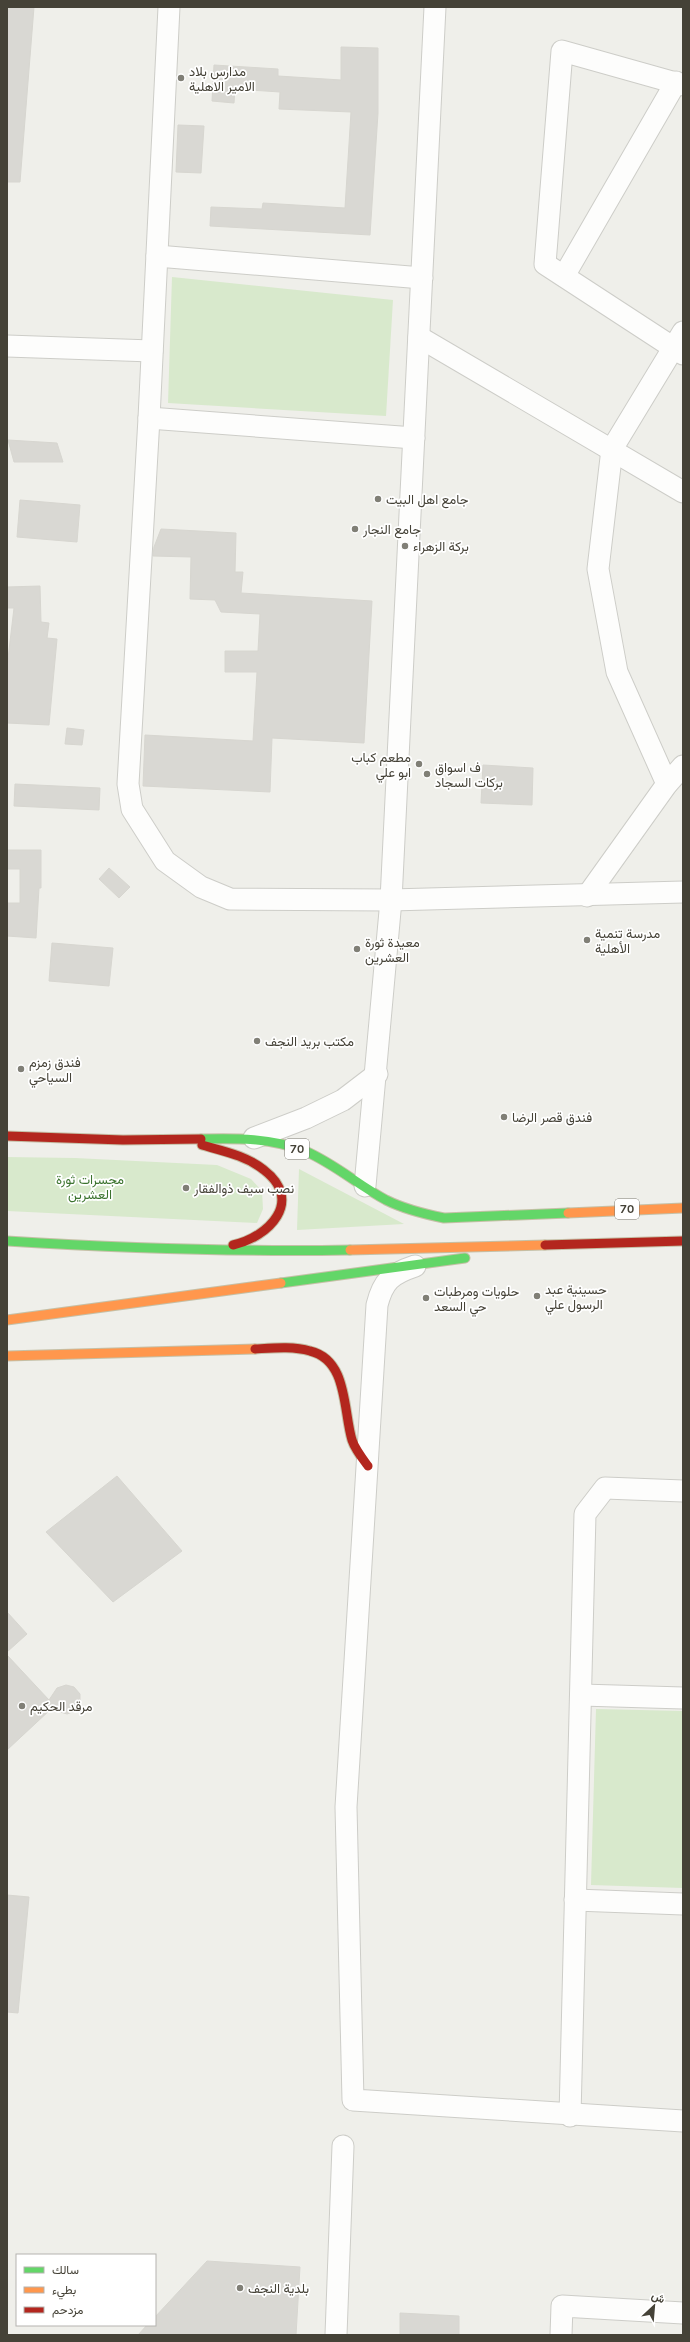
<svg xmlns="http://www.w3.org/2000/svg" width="690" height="2342" viewBox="0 0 690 2342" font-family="'Nunito Sans',Vazirmatn,sans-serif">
<rect width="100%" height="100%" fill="#efefea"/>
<g fill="#d8e9cc">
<polygon points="172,277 393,300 386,416 168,403"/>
<polygon points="7,1157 75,1158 217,1165 251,1179 262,1191 263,1209 257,1223 7,1211"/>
<polygon points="299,1169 404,1224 297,1230"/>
<polygon points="596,1709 683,1711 683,1888 591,1885"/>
</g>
<g fill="#d9d8d3" stroke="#d7d6d0">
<polygon points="7,7 34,7 20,182 7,182"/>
<polygon points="341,47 378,48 378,113 370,235 210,226 211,207 262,209 263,203 345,208 351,112 279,109 280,92 235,89 234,103 212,101 214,65 278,69 278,76 341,80"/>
<polygon points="178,125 204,126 201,173 176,172"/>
<polygon points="8,440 57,443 63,462 14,462"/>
<polygon points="20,500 80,505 77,542 17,537"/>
<polygon points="161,529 236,533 235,572 243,572 241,593 372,601 364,743 272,738 270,792 143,786 145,735 253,741 257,672 225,672 225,651 258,651 260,614 221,612 215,600 190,599 191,557 153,556 154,547"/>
<polygon points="40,586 41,622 49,623 47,638 57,639 49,725 7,723 7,667 14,608 7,608 7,587"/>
<polygon points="67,728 84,730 82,745 65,744"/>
<polygon points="483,765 533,768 532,805 481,803"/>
<polygon points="15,784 100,788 99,810 14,806"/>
<polygon points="7,850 41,850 41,888 39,888 36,938 7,936 7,903 20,903 20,869 7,869"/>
<polygon points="109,868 130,887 119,898 99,879"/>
<polygon points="52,943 113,948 109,986 49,981"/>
<polygon points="117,1476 182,1551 113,1602 46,1532"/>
<polygon points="7,1612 27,1634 7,1652"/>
<polygon points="7,1655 49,1700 57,1688 66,1685 74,1687 80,1694 80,1703 75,1711 67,1714 51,1709 7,1750"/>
<polygon points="7,1895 29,1897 18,2013 7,2012"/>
<polygon points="207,2261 300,2267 296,2335 138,2335 147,2325 155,2325 155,2317"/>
<polygon points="400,2313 459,2316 459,2335 400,2335"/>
</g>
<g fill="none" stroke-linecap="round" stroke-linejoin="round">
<g stroke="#cdcdc8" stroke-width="23">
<g id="street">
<polyline points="169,7 149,418 128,784 132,809 165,861 201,887 230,899 391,900 683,892"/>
<polyline points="683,85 562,51 545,264 683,354"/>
<polyline points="157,256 422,278"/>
<polyline points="564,276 676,82"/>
<polyline points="419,337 683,492"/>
<polyline points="7,346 152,351"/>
<polyline points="149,418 414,438"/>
<polyline points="667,784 617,672 598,569 612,449 683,332"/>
<polyline points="587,896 667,784 683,766"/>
<polyline points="254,1138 306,1118 343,1100 377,1074"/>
<polyline points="365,1186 391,900 435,7"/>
<path d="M415,1266c-24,8 -32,15 -38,39l-31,502 7,293 330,21"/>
<polyline points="581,1695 683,1698"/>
<polyline points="575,1900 683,1904"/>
<polyline points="570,2116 585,1514 605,1488 683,1491"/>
<polyline points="336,2335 343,2146"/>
<polyline points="561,2335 562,2306 683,2313"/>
</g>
</g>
<g stroke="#c5c0a7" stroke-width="11">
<g id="fast">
<path d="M201,1139c35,-1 71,-1 104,12 30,13 53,34 81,49 18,9 38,14 58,18l124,-5"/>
<path d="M7,1241c114,7 229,11 343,9"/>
<polyline points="281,1283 465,1258"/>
</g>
</g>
<g stroke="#c5c0a7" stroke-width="11">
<g id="slow">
<polyline points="568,1213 683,1208"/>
<polyline points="350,1250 545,1245"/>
<polyline points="7,1320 281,1283"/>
<polyline points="7,1356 255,1349"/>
</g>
</g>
<g stroke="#c5c0a7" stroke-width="11">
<g id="jam">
<polyline points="7,1136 123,1140 201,1139"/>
<path d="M202,1145c21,6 45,11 62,25 40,31 5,67 -31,75"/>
<polyline points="545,1245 683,1241"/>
<path d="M255,1349c18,-1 38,-3 55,2 38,9 33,59 42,89 3,9 10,18 16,26"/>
</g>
</g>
<use href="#street" stroke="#fdfdfc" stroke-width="21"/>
<use href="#fast" stroke="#63d668" stroke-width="9"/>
<use href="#slow" stroke="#ff974d" stroke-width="9"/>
<use href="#jam" stroke="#b3261e" stroke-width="9"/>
</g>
<g fill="#807f76" stroke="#fff" stroke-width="1.5">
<circle cx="181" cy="78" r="4"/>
<circle cx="378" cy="499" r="4"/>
<circle cx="355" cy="529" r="4"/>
<circle cx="405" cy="546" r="4"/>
<circle cx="419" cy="764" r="4"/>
<circle cx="427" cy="774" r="4"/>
<circle cx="587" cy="940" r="4"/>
<circle cx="357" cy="949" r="4"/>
<circle cx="257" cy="1041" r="4"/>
<circle cx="21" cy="1069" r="4"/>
<circle cx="504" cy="1117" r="4"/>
<circle cx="186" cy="1188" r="4"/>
<circle cx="537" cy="1296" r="4"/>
<circle cx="426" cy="1298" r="4"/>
<circle cx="22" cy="1706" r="4"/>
<circle cx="240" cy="2288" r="4"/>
</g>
<g text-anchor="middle" stroke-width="3.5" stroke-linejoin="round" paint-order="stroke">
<g fill="#fff" stroke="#7d7b73" stroke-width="1">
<rect x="285" y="1139" width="24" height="20" rx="3"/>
<rect x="615" y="1199" width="24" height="20" rx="3"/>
</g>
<g font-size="12" font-weight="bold" fill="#454237">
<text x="297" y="1153">70</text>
<text x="627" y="1213">70</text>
</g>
<g font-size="13" fill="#454237" stroke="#fff" text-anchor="start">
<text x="189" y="76">مدارس بلاد<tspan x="189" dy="15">الامير الاهلية</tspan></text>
<text x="386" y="504">جامع اهل البيت</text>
<text x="363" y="534">جامع النجار</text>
<text x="413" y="551">بركة الزهراء</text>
<text x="411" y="762" text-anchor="end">مطعم كباب<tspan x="411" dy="15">ابو علي</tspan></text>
<text x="435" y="772">ف اسواق<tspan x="435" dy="15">بركات السجاد</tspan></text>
<text x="595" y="938">مدرسة تنمية<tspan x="595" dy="15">الأهلية</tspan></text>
<text x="365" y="947">معيدة ثورة<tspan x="365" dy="15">العشرين</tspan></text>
<text x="265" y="1046">مكتب بريد النجف</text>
<text x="29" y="1067">فندق زمزم<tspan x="29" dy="15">السياحي</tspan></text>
<text x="512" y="1122">فندق قصر الرضا</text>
<text x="194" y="1193">نصب سيف ذوالفقار</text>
<text x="545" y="1294">حسينية عبد<tspan x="545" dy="15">الرسول علي</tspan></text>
<text x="434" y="1296">حلويات ومرطبات<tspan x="434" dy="15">حي السعد</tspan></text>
<text x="30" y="1711">مرقد الحكيم</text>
<text x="248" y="2293">بلدية النجف</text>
</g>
<g font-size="13" fill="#3b732e" stroke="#fff">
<text x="90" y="1184">مجسرات ثورة<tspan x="90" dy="15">العشرين</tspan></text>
</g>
</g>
<rect width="690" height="2342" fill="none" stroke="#454237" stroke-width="16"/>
<rect x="16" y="2254" width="140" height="72" fill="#ffffff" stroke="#b5b3af"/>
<rect x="24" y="2267" width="20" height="6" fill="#63d668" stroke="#b5b3af"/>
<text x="52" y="2274" font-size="12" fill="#454237">سالك</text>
<rect x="24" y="2287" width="20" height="6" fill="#ff974d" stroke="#b5b3af"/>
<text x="52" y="2294" font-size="12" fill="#454237">بطيء</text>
<rect x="24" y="2307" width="20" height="6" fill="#b3261e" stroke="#b5b3af"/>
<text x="52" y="2314" font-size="12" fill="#454237">مزدحم</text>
<g transform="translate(654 2306) rotate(26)" stroke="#ffffff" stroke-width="3" paint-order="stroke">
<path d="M0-3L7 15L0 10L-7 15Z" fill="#454237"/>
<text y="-6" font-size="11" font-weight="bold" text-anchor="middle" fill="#454237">ش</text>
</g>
</svg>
